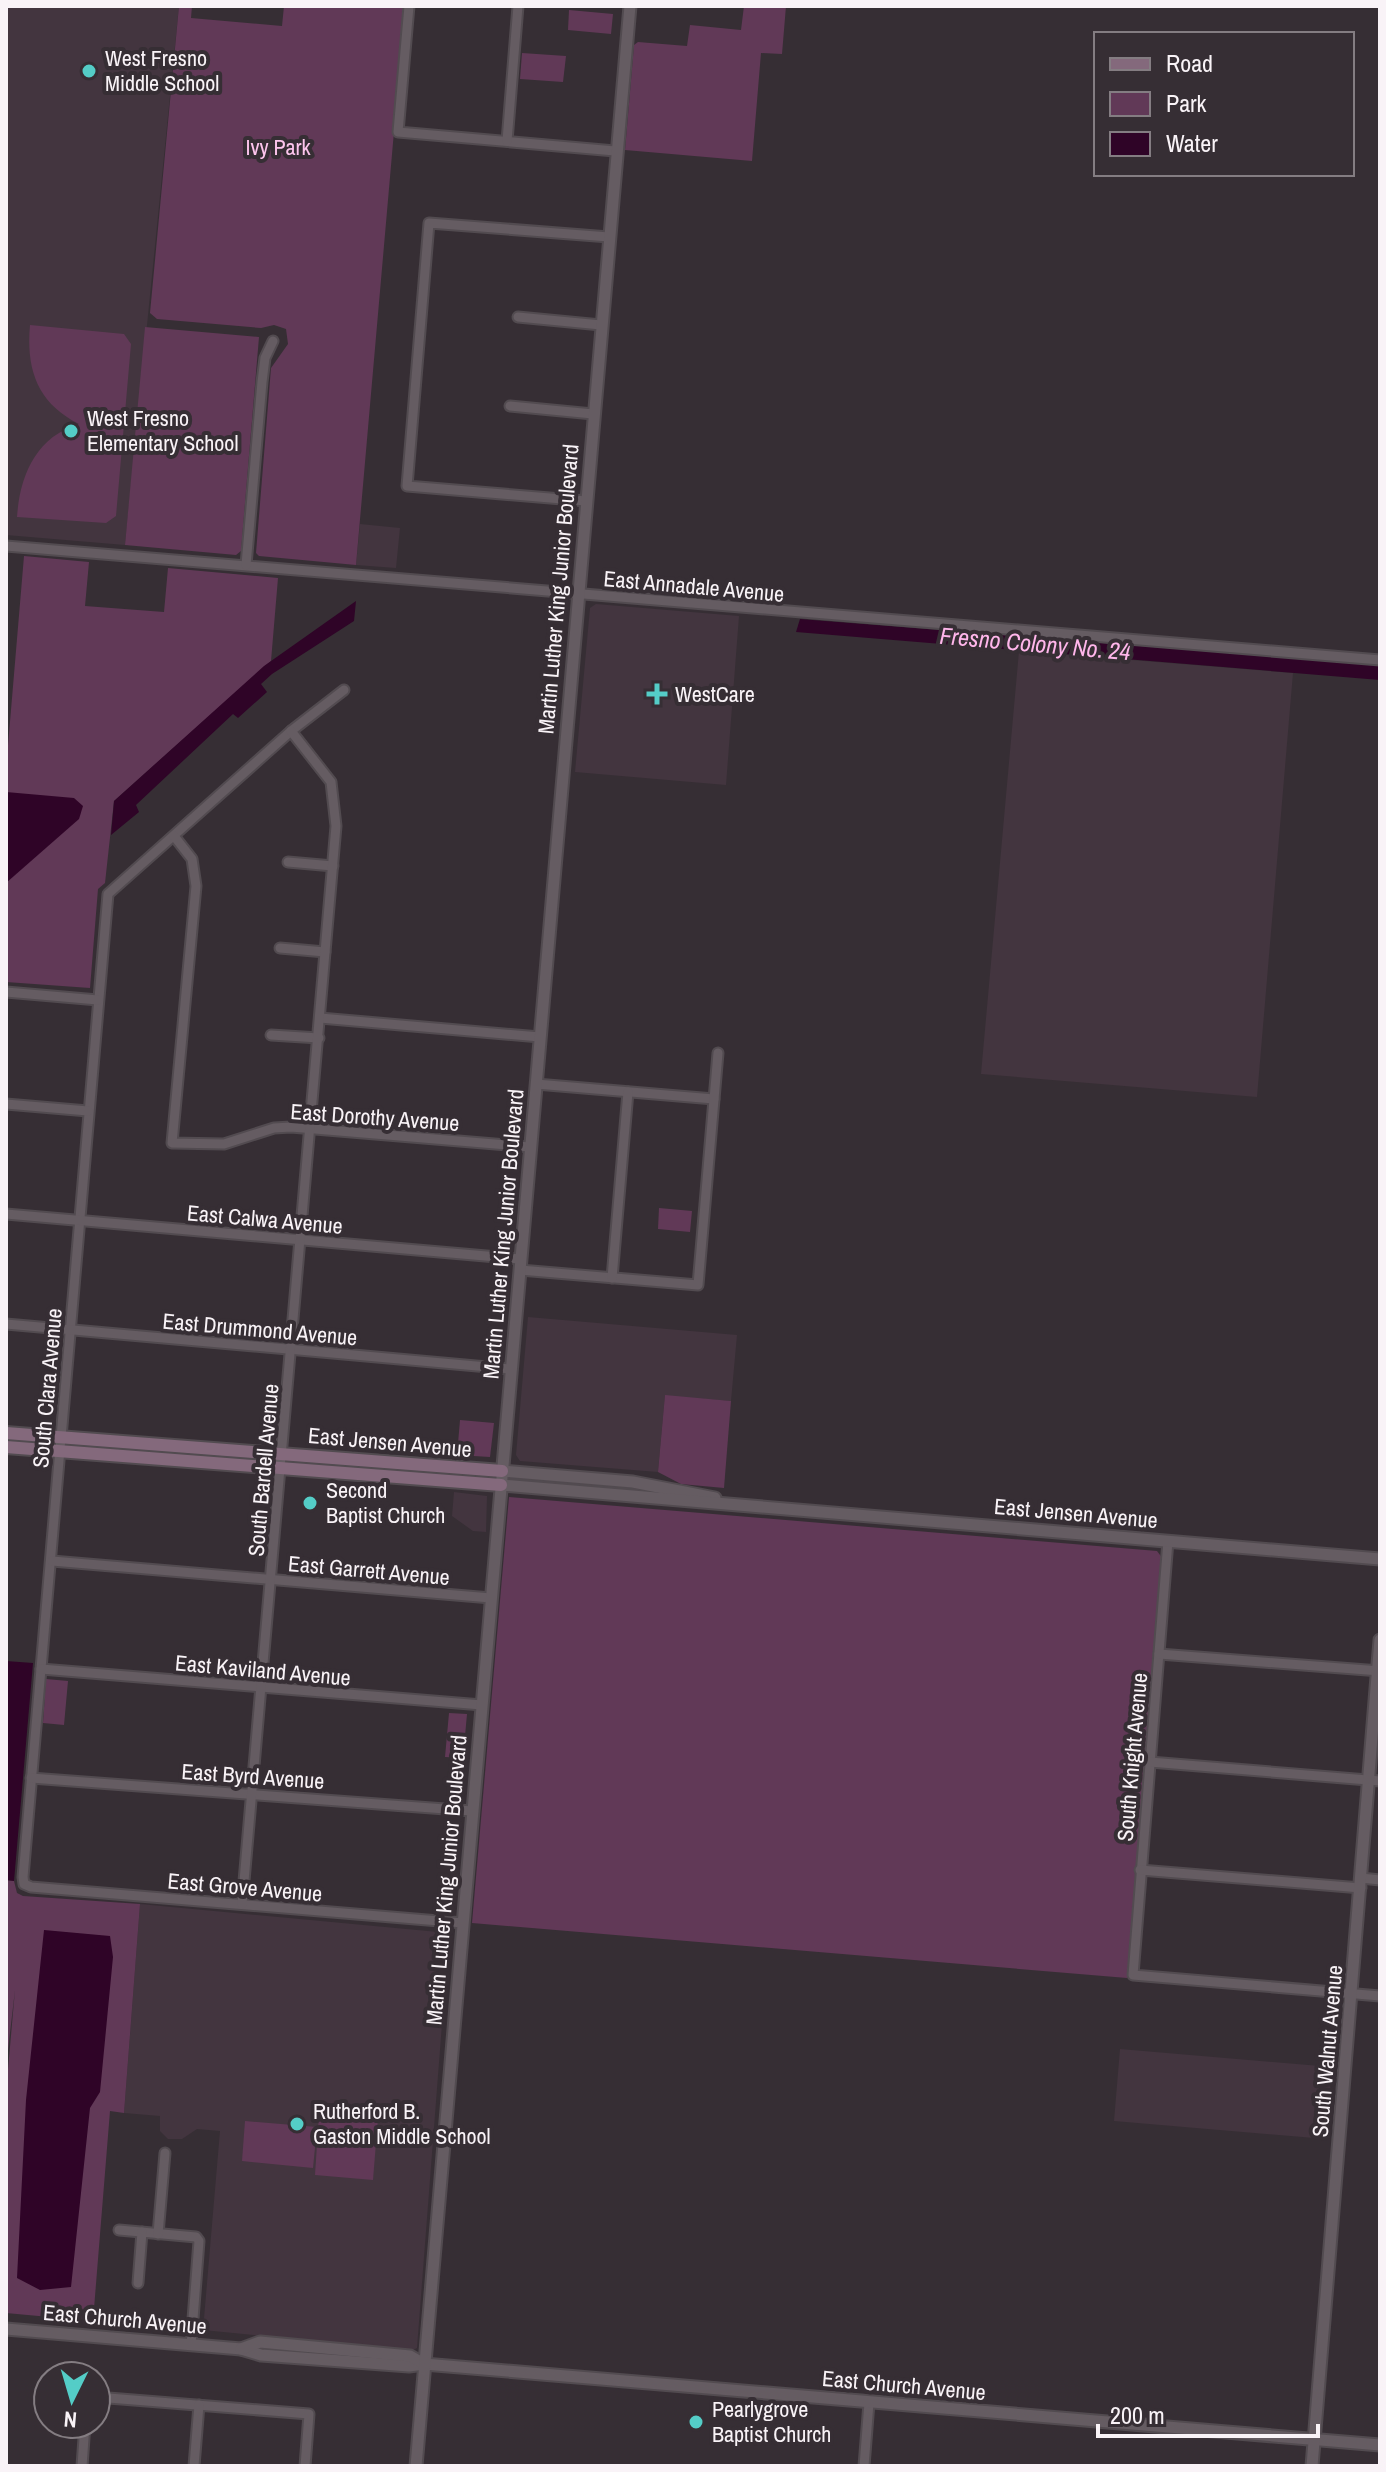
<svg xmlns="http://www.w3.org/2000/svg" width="1386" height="2472" viewBox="0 0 1386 2472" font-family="'Archivo Narrow',sans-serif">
<rect width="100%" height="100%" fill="#362e34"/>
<g fill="#43353f">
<polygon points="6,6 179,6 125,545 6,535"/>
<polygon points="360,524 400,528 396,568 356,565"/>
<polygon points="596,604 739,616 726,785 575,772 590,608"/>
<polygon points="1019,651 1293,673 1257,1097 981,1074"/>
<polygon points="528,1317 737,1335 731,1401 665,1396 658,1472 520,1461 516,1455"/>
<polygon points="454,1492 487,1496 486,1532 473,1531 452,1516"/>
<polygon points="140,1904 449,1933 417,2348 411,2351 203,2330 220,2131 197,2129 182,2139 168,2139 160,2131 160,2116 124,2113"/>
<polygon points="1120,2049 1332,2067 1326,2139 1114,2121"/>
</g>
<g fill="#613957">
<polygon points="179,6 192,6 191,18 282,26 284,6 405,6 356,565 259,556 256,553 271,368 288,344 286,329 274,325 261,328 157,319 150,313"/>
<polygon points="744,6 786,6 782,54 761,53 752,161 625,150 634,45 638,42 687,46 690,25 741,30"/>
<polygon points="569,10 613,14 611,34 568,30"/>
<polygon points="522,53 566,56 563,82 520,79"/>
<path d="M30,325l94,9 7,10 -15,172 -10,7 -89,-6c3,-42 19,-80 62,-93 -42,-21 -53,-55 -49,-99z"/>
<polygon points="145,327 259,337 241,551 236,555 125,545"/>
<polygon points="24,556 89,562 85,606 164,612 168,568 278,578 271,661 114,801 105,883 98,889 90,988 6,982 6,769"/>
<polygon points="659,1208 692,1211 690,1232 658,1229"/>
<polygon points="665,1395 731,1401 724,1488 681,1484 658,1472"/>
<polygon points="460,1420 494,1423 490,1457 457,1455"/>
<polygon points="509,1497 1157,1551 1163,1559 1127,1978 472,1923"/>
<polygon points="46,1679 68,1681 64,1725 43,1723"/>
<polygon points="449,1713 467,1714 463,1758 445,1757"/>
<polygon points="6,1880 14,1881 17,1893 23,1896 140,1904 124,2113 110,2111 93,2321 6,2313 6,2092 15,1990 6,2067"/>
<polygon points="319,2114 378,2118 373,2180 315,2175"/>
<polygon points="245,2121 317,2127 313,2168 242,2161"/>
</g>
<g fill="#2f0427">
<polygon points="356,601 354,621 272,674 261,684 267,692 238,718 233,714 136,805 139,812 111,835 114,801 264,666"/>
<polygon points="800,619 1380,665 1380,680 796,632"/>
<polygon points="6,792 74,798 83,806 79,819 6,883"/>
<polygon points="6,1661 33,1663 14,1881 6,1880"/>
<polygon points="44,1930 110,1936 113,1957 100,2092 90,2108 71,2287 40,2290 17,2278 26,2100"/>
</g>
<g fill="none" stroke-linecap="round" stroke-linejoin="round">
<g stroke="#524b50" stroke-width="13">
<g id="minor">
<polyline points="409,6 398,132 615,151"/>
<polyline points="507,141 518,6"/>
<polyline points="518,317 601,325"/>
<polyline points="510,406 593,414"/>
<polyline points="586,501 407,486 429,223 609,237"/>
<polyline points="6,546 1380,660"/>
<polyline points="246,565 262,382 265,358 273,341"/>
<polyline points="344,690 291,731 108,894 23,1877 24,1884 31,1887 463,1923"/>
<polyline points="174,836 192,859 196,886 172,1143 224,1144 274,1128 291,1127 530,1147"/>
<polyline points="288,862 333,866"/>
<polyline points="280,948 325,952"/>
<polyline points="6,992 98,1000"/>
<polyline points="320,1018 540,1037"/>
<polyline points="271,1035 319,1038"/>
<polyline points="536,1084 714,1099"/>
<polyline points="6,1104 88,1111"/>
<polyline points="6,1214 520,1259"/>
<polyline points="520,1270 698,1285 718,1053"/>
<polyline points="612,1278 628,1092"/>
<polyline points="6,1324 511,1369"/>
<polyline points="1168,1541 1133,1975 1380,1996"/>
<polyline points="52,1561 491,1598"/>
<polyline points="1159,1654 1380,1671"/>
<polyline points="41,1669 482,1705"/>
<polyline points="1150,1762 1380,1781"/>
<polyline points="31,1778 472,1811"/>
<polyline points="1140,1870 1361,1888"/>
<polyline points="1361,1878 1380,1880"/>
<polyline points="242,1904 336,826 331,782 291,731"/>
<polyline points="119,2230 196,2237 199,2241 191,2345"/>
<polyline points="158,2234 165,2153"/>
<polyline points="138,2283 142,2232"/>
<polyline points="96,2397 309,2414 305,2466"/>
<polyline points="82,2466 85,2424"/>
<polyline points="194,2466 199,2405"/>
<polyline points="864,2466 869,2403"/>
</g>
</g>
<g stroke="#524b50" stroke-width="15">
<g id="tertiary">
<polyline points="502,1471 633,1482 715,1498"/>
<polyline points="501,1485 1380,1559"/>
<polyline points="6,2329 241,2349 261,2355 409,2366 424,2364 1380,2445"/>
<polyline points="241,2349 260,2342 410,2356 424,2364"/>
<polyline points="416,2466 630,6"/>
<polyline points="1312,2466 1380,1640"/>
</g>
</g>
<g stroke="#524b50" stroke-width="16">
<g id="secondary">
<polyline points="6,1433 502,1471"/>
<polyline points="6,1447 501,1485"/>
</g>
</g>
<use href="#minor" stroke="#655c62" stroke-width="9"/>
<use href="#tertiary" stroke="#655c62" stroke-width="11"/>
<use href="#secondary" stroke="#84697c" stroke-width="12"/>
</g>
<g fill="#54cdc7" stroke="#362e34" stroke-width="3">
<circle cx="89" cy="71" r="8"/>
<circle cx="71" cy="431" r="8"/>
<path d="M653 682h8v8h8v8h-8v8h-8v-8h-8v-8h8z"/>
<circle cx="310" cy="1503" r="8"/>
<circle cx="297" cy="2124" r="8"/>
<circle cx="696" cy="2422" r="8"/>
</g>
<g text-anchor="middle" stroke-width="8" stroke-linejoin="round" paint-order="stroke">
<g font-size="22" fill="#f9f3f7" stroke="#362e34" text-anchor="start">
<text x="105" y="66">West Fresno<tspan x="105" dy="25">Middle School</tspan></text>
<text x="87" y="426">West Fresno<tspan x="87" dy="25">Elementary School</tspan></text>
<text x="675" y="702">WestCare</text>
<text x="326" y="1498">Second<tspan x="326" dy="25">Baptist Church</tspan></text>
<text x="313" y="2119">Rutherford B.<tspan x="313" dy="25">Gaston Middle School</tspan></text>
<text x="712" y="2417">Pearlygrove<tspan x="712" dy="25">Baptist Church</tspan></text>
</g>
<g font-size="22" fill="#fdc5ed" stroke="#362e34">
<text x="278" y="155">Ivy Park</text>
</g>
<g font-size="22" fill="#f9f3f7" stroke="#362e34">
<text transform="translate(694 586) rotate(5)" y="8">East Annadale Avenue</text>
<text transform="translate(558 589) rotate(-85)" y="8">Martin Luther King Junior Boulevard</text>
<text transform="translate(375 1117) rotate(4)" y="8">East Dorothy Avenue</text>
<text transform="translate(265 1219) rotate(5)" y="8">East Calwa Avenue</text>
<text transform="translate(503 1234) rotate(-85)" y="8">Martin Luther King Junior Boulevard</text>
<text transform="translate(260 1329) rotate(5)" y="8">East Drummond Avenue</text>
<text transform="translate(47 1388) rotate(-85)" y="8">South Clara Avenue</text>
<text transform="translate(390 1442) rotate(5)" y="8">East Jensen Avenue</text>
<text transform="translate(263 1470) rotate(-85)" y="8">South Bardell Avenue</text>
<text transform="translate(1076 1513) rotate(5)" y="8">East Jensen Avenue</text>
<text transform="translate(369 1570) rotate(5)" y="8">East Garrett Avenue</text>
<text transform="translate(263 1670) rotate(5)" y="8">East Kaviland Avenue</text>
<text transform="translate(1132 1757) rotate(-85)" y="8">South Knight Avenue</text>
<text transform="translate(253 1776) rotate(4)" y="8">East Byrd Avenue</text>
<text transform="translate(446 1880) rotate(-85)" y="8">Martin Luther King Junior Boulevard</text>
<text transform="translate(245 1887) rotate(5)" y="8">East Grove Avenue</text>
<text transform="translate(1327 2051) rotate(-85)" y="8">South Walnut Avenue</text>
<text transform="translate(125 2319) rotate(5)" y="8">East Church Avenue</text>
<text transform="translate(904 2385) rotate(5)" y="8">East Church Avenue</text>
</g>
<g font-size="24" font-style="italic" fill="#ffb6eb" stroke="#362e34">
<text transform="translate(1035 644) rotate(5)" y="8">Fresno Colony No. 24</text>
</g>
</g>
<rect width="1386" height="2472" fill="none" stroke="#f9f3f7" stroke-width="16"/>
<rect x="1094" y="32" width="260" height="144" fill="#362e34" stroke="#847d82" stroke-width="2"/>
<rect x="1110" y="58" width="40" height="12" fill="#84697c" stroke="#847d82" stroke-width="2"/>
<text x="1166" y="72" font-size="24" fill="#f9f3f7">Road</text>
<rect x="1110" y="92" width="40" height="24" fill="#613957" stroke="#847d82" stroke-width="2"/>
<text x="1166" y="112" font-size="24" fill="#f9f3f7">Park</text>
<rect x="1110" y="132" width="40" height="24" fill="#2f0427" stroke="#847d82" stroke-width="2"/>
<text x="1166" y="152" font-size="24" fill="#f9f3f7">Water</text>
<g transform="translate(72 2400) rotate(185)"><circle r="38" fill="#362e34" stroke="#847d82" stroke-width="2"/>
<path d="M0-6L14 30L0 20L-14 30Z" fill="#54cdc7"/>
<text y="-12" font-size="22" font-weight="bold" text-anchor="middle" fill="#f9f3f7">N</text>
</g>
<path d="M1098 2424v12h220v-12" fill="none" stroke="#f9f3f7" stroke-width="4"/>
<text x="1110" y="2424" font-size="24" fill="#f9f3f7" stroke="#362e34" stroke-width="6" paint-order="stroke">200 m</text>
</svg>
